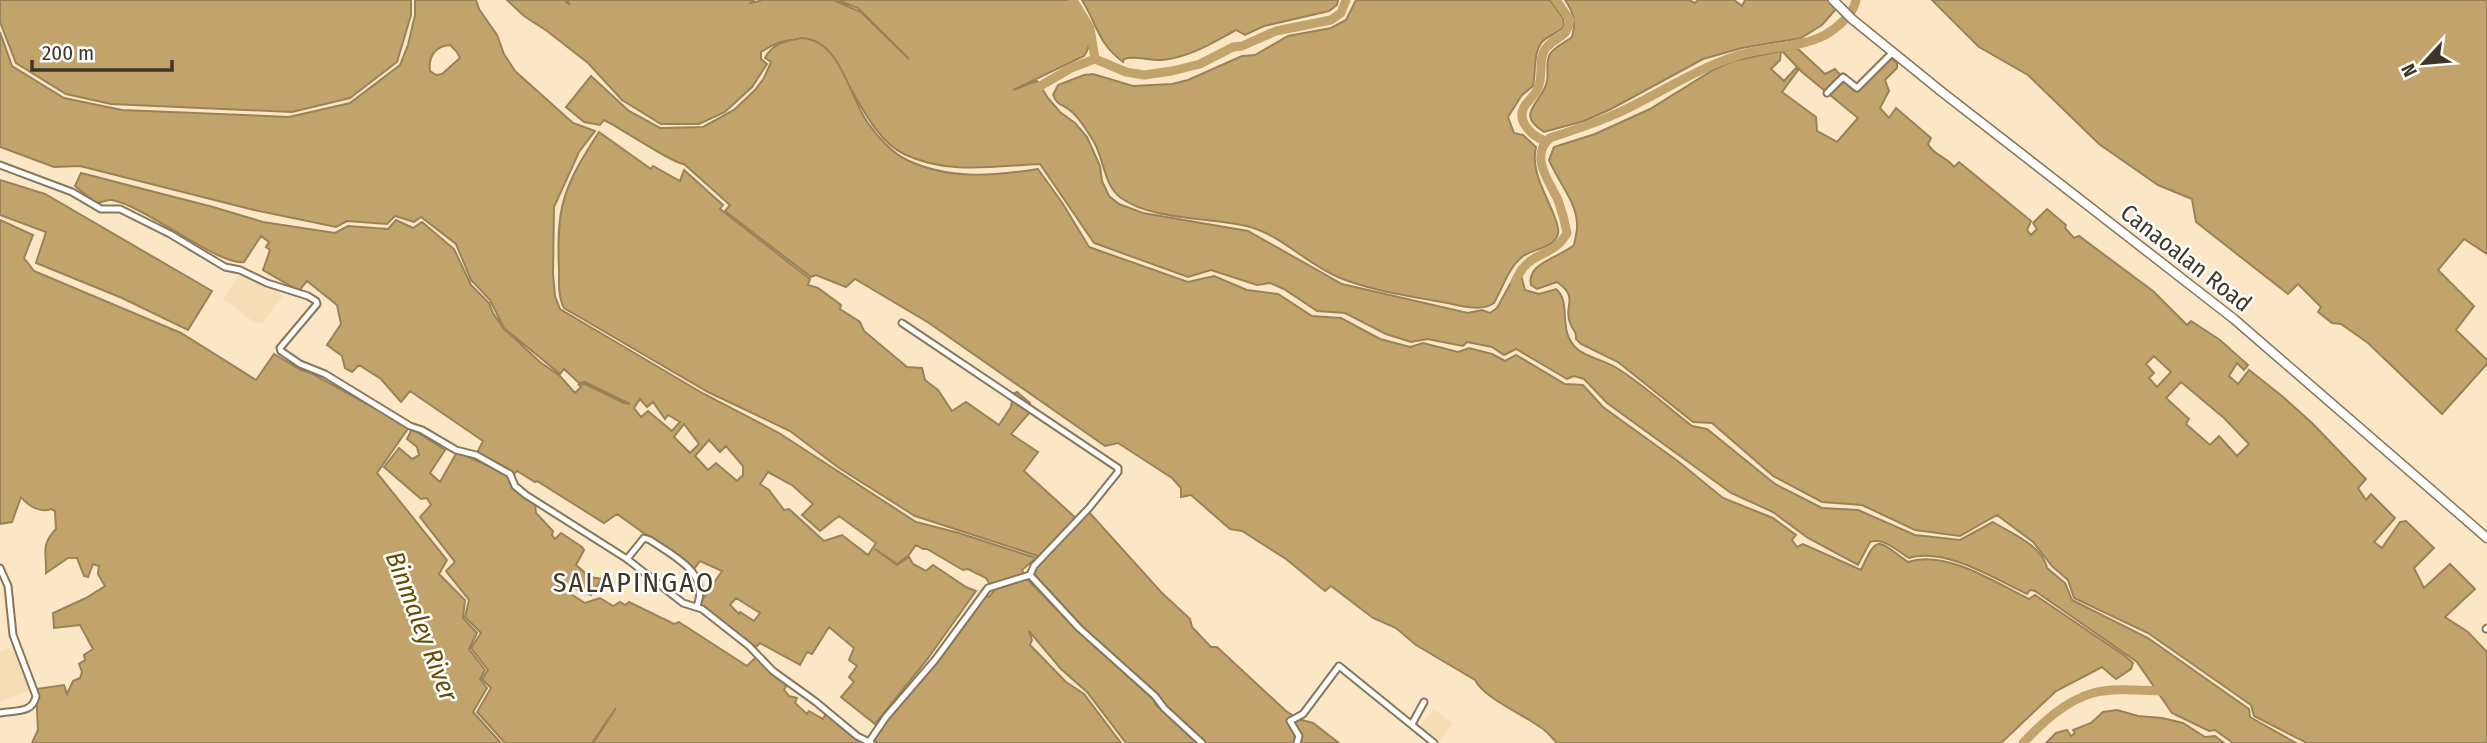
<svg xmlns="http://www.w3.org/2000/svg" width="2487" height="743" viewBox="0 0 2487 743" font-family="'Fira Sans Condensed',sans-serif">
<rect width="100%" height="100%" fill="#fbe7c6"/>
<g fill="#f5deb6">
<polygon points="244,267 277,287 283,296 262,323 255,323 223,299"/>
<polygon points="17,646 33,689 0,702 0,651"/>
<polygon points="1434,709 1453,724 1438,742 1420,726"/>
</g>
<g fill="#c2a36b" stroke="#9a8257" stroke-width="2" fill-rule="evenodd">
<polygon points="0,0 411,0 411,15 397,62 350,98 292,112 111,104 66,94 16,63 0,22"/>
<path d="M415,0h61l3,9 18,26 7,19 11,17 58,52 22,8 -16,21 -25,55 -1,67 2,22 5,13 144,85 75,39 137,89 43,11 77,25 -14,12 3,7 52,53 77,70 1,4 42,39h-71l-39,-51 -26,-23 -32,-38 3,9 -2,5 36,37 18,12 37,49h-243l-6,-4 109,-145 8,3 5,-6 -8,-13 -18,-9 -5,1 -36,-21h-4l-7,-4 -8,11 -11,8 -22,-15 22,16 12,-8 4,7 13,7 7,-6 33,22 10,4 -50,70 -51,63 -34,-27 13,-15 -5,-5 8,-11 -8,-6 5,-12 -25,-21 -17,27 -5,-2 -7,13 -40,-22 -4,4 -57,-42 23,-34 -22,-10 -6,8 -77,-55 -13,9 -67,-42 -2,1 -18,-11 -3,3 -3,-1 -34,-20 6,-12 -73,-50 -9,11 -20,-23 -22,-14 -7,7 -7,-4 -3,-12 -15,-11 14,-21 -4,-19 -30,-24 -8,10 -36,-21 7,-20 -4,-3 3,-5 -8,-6 -17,26c-25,4 -99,-56 -132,-62 -6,-1 -9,3 -16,3l-21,-17 6,-13 132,34 50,15 72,11 13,-7 40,3 8,-9 17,8 9,-6 32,27 17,36 18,18 4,10 11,16 36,33 20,14 15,17 6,-6 -2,-2 6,-1 39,19 6,1 -45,-22 -6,1 -15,-14 -4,5 -56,-46 -14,-28 -19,-20 -15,-36 -35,-27 -7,5 -19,-6 -8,8 -40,-3 -11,6 -82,-17 -174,-44 -26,1 -54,-20v-115l12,34 52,32 58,12 167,7 61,-14 50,-38 8,-20 7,-30zM450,45l7,7 3,6 -18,16 -6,1 -6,-4c-2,-14 5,-25 20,-26zM640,399l7,8 6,-5 12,17 3,-4 12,7 -8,9 -24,-20 -7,6 -7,-9zM684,424l15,20 -9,9 -16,-16zM709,440l11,12 6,-6 17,20v9l-6,6 -21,-18 -8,7 -13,-14zM768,472l24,13 21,19 -11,11 18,16 19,-15 37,27 -8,12 -26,-20 -18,6 -35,-32 -5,1 -15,-20 -9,-6zM736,598l24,15 -6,8 -14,-9 -1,2 -9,-9z"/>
<path d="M507,0h57l6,5 -3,-5h187l-3,3 12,-3h70l28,12 48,47 -51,-51 -21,-8h233c12,18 28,36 14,56l-71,34 24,-9 11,17 12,14 15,11 12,14 13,29 2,15 7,15 10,8 24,9 105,18 94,53 126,29 14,-3 8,3 7,-5 22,-40 6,22 14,4 17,-5c16,13 1,40 20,59 9,9 28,12 39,19 27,16 52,40 77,59l15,3 68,55 47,24 36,2 57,25 45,5 33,-18c18,11 50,24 54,46l18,15 7,17 76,38 101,71 1,8 46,26h-63l-18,-13 -6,1 -37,-18 -35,-51 -102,-71 -5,-1 -3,4c-32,-15 -82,-47 -118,-36 -12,-7 -25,-21 -39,-16l-12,23 -50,-27 -35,-26 -42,-19 -124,-90 -23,-24 -10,-3 -7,3 -51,-30 -12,6 -12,-8 -25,-5 -4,4 -36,-7 -16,3 -25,-8 -41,-21 -28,-2 -33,-22 -14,-6 -13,2 -46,-15 -23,7 -94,-34 -54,-79c-45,2 -93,11 -136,-10 -56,-26 -63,-154 -143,-102v7l6,5 -15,23 -27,25 -26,12h-38l-39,-24 -34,-37 -41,-32 -23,-15z"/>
<path d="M1082,0h256l-1,5 -8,6 -65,15 -19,9 -9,-5c-24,13 -46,27 -74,30 -14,1 -26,-5 -38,-1l-1,3c-26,-20 -25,-36 -41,-62z"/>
<path d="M1356,0h194l13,18 1,8c-6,8 -16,9 -22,16 -9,11 -6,31 -9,44l-11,9 -14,22 6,16 9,2 13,12c-6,25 11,48 19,71 2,5 4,11 3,16 -4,15 -25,14 -36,23 -13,10 -20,32 -28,46 -11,8 -29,4 -42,1 -35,-7 -82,-13 -114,-27 -31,-13 -56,-41 -88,-50 -38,-10 -97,-6 -129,-29 -17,-12 -17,-39 -27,-56 -6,-10 -14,-23 -22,-30 -7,-7 -15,-6 -19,-17l5,-10 26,-10 9,-1 40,12 39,-2 16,-4 54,-24 13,-1 33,-19 43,-8 15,-8z"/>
<path d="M1565,0h124l6,3 3,-3h36l8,6 3,-6h84l7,9 -14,16 -21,13 -59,10 -39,11 -92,50 -27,12 -40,11c-31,-19 -1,-29 3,-51 2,-9 -2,-19 3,-27 4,-7 16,-12 22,-17 4,-15 2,-24 -7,-37z"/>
<polygon points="1932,0 2487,0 2487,254 2464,239 2438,270 2474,306 2456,330 2487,360 2487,364 2442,414 2368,343 2341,324 2332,323 2318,312 2321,307 2298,284 2288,294 2196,222 2192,199 2158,185 2099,144 2028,75 1979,47"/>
<path d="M802,38c39,2 47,59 66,85 9,13 24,30 39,37 42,20 86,16 131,9l25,35 26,43 99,35 26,-6 33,14 31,4 34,22 29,2 39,21 30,8 13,-4 35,9 11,-4 23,6 13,7 11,-6 49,29 18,1 20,22 76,55 44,36 50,20 23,17 -4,5 5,7 6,-3 58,26c17,-37 16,-30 47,-8 37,-13 88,21 121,37l6,-4 90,61 8,7 -2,6 -15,10 -14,-12 -46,24 -55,52h-444c-5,-5 -10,-12 -17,-16 -17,-13 -55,-28 -65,-47l-59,-35 -20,-17 -23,-10 -42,-32 -6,5 -39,-32 -44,-28 -12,-2 -39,-34 -10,2v-9l-9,-10 -54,-35 -13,3 -176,-123 -74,-44 -9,8 -30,-12 -5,2 -86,-66 5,-6 -46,-41c-11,0 -63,-36 -80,-44l-4,5 -16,-3 -18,-15 25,-31 38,35 31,17 43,-1 31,-17 21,-20 9,-12 7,-16 -6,-4c7,-15 22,-17 37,-20z"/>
<path d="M1797,48l28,26 10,-5 19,22 36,-33 7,5v5l-12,12 4,11 -9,17 9,10 7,-10 35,30 -3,6c5,11 19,13 26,23l5,-5 72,59 -4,9 4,5 6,-6 -4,-6 14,-14 19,16 -1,3 9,10 5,-2 74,55 34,34 4,-4 29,19 28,25 -4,5 -7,-7 -8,13 9,8 11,-14 33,26 30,27 54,56 -8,9 8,12 5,-6 24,24 -21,24 8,6 18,-26 6,-1 28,27 -20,20 10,20 26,-24 25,25 -30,28 23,15 19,20v91h-180l-53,-27 -3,-11 -103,-72 -74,-35 -6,-18 -16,-14 -19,-24 -36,-27 -37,21 -45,-6 -53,-25 -40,-3 -49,-26 -61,-53 -19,-1 -75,-60 -37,-18 -5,-5c1,-8 -3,-8 -6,-16 -7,-18 10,-25 -13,-41l-20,7 -6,-4c-5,-22 28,-27 43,-40 1,-6 4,-15 3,-22 -1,-22 -20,-43 -28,-63l5,-13 41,-13 55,-25 63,-39 20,-9 48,-10 -1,9 -9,9 13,12 12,-13 2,2 -16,22 34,25 1,14 20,11 21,-24 -56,-46 -20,-21zM2154,356l17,16 -14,15 -8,-9 5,-5 -8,-9zM2181,382l43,36 25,26 -12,12 -18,-20 -9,9 -24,-21 3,-5 -23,-21z"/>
<path d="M599,132l52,37 2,-3 27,15 4,-11 39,35 -3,4 90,70 -2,6 10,3 23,17 -1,4 20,13 4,9 43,36 15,1 3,12 13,10 14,21 14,-9 33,23 12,-18 2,-13 4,-2 13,11 -4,4 5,4 -20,23 27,18 -14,19 54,49 11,-8 72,80 29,27 2,8 19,20h6l69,64 12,8 15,4 26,20h-134l-43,-37 -3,-11 -68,-59 -57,-62 2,-7 8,-9 -129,-42 -76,-48 -49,-37 -82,-39 -144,-84c-6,-11 -5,-26 -5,-38 -3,-65 5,-84 40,-138z"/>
<polygon points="0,180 45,194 212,291 188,330 122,298 36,263 46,232 0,215"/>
<path d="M0,220l33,15 -9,23 10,13 147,62 75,47 18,-26 27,16 10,3 98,54 -32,46 70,87 -8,14 26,26 -2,18 14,15 -8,16 16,21 -5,9 7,9 -14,24 28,31h-469l6,-13 -2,-41 28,-4 3,9 6,-13 7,-3 2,-6 -3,-8 6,-4 -1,-5 9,-6 -13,-24 -26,3 -1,-15 33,-15 19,-12 -7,-12 1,-8 -6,-2 -5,13 -4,-1 -7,-18h-9l-22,15c1,-21 -6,-27 10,-44l-1,-18 -4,-2c-11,4 -23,-3 -30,-12l-9,25 -12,2z"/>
<polygon points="412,429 445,450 430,473 440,482 457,452 507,474 511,484 535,504 536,513 553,531 552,535 555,539 561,533 582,547 584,550 576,565 590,577 602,579 591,595 565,585 563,589 585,603 600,598 613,606 620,602 625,605 629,602 674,624 679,622 747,666 756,657 788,682 784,690 789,696 797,698 795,703 807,714 809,711 823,719 826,713 861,739 858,743 593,743 616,708 592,743 505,743 477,712 491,688 482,679 488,670 471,648 481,633 465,617 469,600 446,571 455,562 420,517 431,505 427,498 421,499 384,467 399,448 412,459 419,455 417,447 407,439"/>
<polygon points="2117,710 2138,716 2162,718 2183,723 2205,737 2215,736 2224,743 2046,743 2056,733 2067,730 2071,736 2075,733 2073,730 2091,723 2103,712"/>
</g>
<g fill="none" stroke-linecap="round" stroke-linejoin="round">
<g stroke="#c2a36b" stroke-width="9">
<polyline points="1073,0 1090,28 1095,59"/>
<polyline points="1030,92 1071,68 1095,59 1126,72 1144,75 1172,71 1200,64 1233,47 1242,46 1276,31 1331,20 1341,13 1346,0"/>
<path d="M1545,141c-14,-6 -31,-21 -19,-37 5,-6 11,-11 13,-19 4,-11 -1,-27 7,-37 11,-14 20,-7 24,-28l-14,-20"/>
<path d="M1515,282c15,-35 36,-21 52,-49 -2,-11 -5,-22 -9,-33 -9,-19 -29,-44 -8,-62 30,-10 61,-20 90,-36 31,-16 62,-35 96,-46 29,-10 62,-7 89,-21 12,-7 28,-20 31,-35"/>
<path d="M2023,743c19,-20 42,-42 70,-50 22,-6 53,-2 76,-2"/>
</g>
<g stroke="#877657" stroke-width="9">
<g id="street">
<polyline points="1827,93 1843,77 1857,88 1893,52"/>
<polyline points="0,165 72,192 101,209 120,209 170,234 225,267 240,270 267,283 308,296 316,301 317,304 280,348 281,351 300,364 325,374 410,426 422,430 456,450 476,455 510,474 515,486 526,495 627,559 683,603 702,609 749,646 773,671 816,702 857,736 869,742"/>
<polyline points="902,323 1118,468 1118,472 1089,508 1034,566 1030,575"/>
<path d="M627,559l17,-21 6,2c23,16 60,32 47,66"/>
<path d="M0,568l8,18 5,49 23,61c-3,18 -22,14 -36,17"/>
<polyline points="1030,575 1079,628 1155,696 1164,708 1202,743"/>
<polyline points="2486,629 2487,628"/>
<polyline points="1412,724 1424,702"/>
<polyline points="871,743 869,742 886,717 935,660 988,588 1030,575"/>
<polyline points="1297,743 1299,736 1290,721 1303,714 1339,666 1434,743"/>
</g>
</g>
<g stroke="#877657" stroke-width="11">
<polyline id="secondary" points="1833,0 1852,19 1942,92 2234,319 2487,538"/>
</g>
<use href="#street" stroke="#fff" stroke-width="5"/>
<use href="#secondary" stroke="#fff" stroke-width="8"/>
</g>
<g text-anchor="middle" stroke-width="5" stroke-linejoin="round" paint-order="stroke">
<g font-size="24" fill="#3d3629" stroke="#fff">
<text transform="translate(2186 258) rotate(38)" y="8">Canaoalan Road</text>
</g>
<g font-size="26" font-style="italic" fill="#694b00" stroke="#fff">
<text transform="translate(422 626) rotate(69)" y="9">Binmaley River</text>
</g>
<g font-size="28" letter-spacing="2" fill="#3d3629" stroke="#fff">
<text x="634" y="592">SALAPINGAO</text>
</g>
</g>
<g transform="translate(2424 63) rotate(244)" stroke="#ffffff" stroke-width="5" paint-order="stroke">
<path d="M0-5L12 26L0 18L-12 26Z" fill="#3d3629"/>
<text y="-10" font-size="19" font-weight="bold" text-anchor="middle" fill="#3d3629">N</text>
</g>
<path d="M32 60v10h140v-10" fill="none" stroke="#3d3629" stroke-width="3.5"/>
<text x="42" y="60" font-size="21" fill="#3d3629" stroke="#ffffff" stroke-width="5" paint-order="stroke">200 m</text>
</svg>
